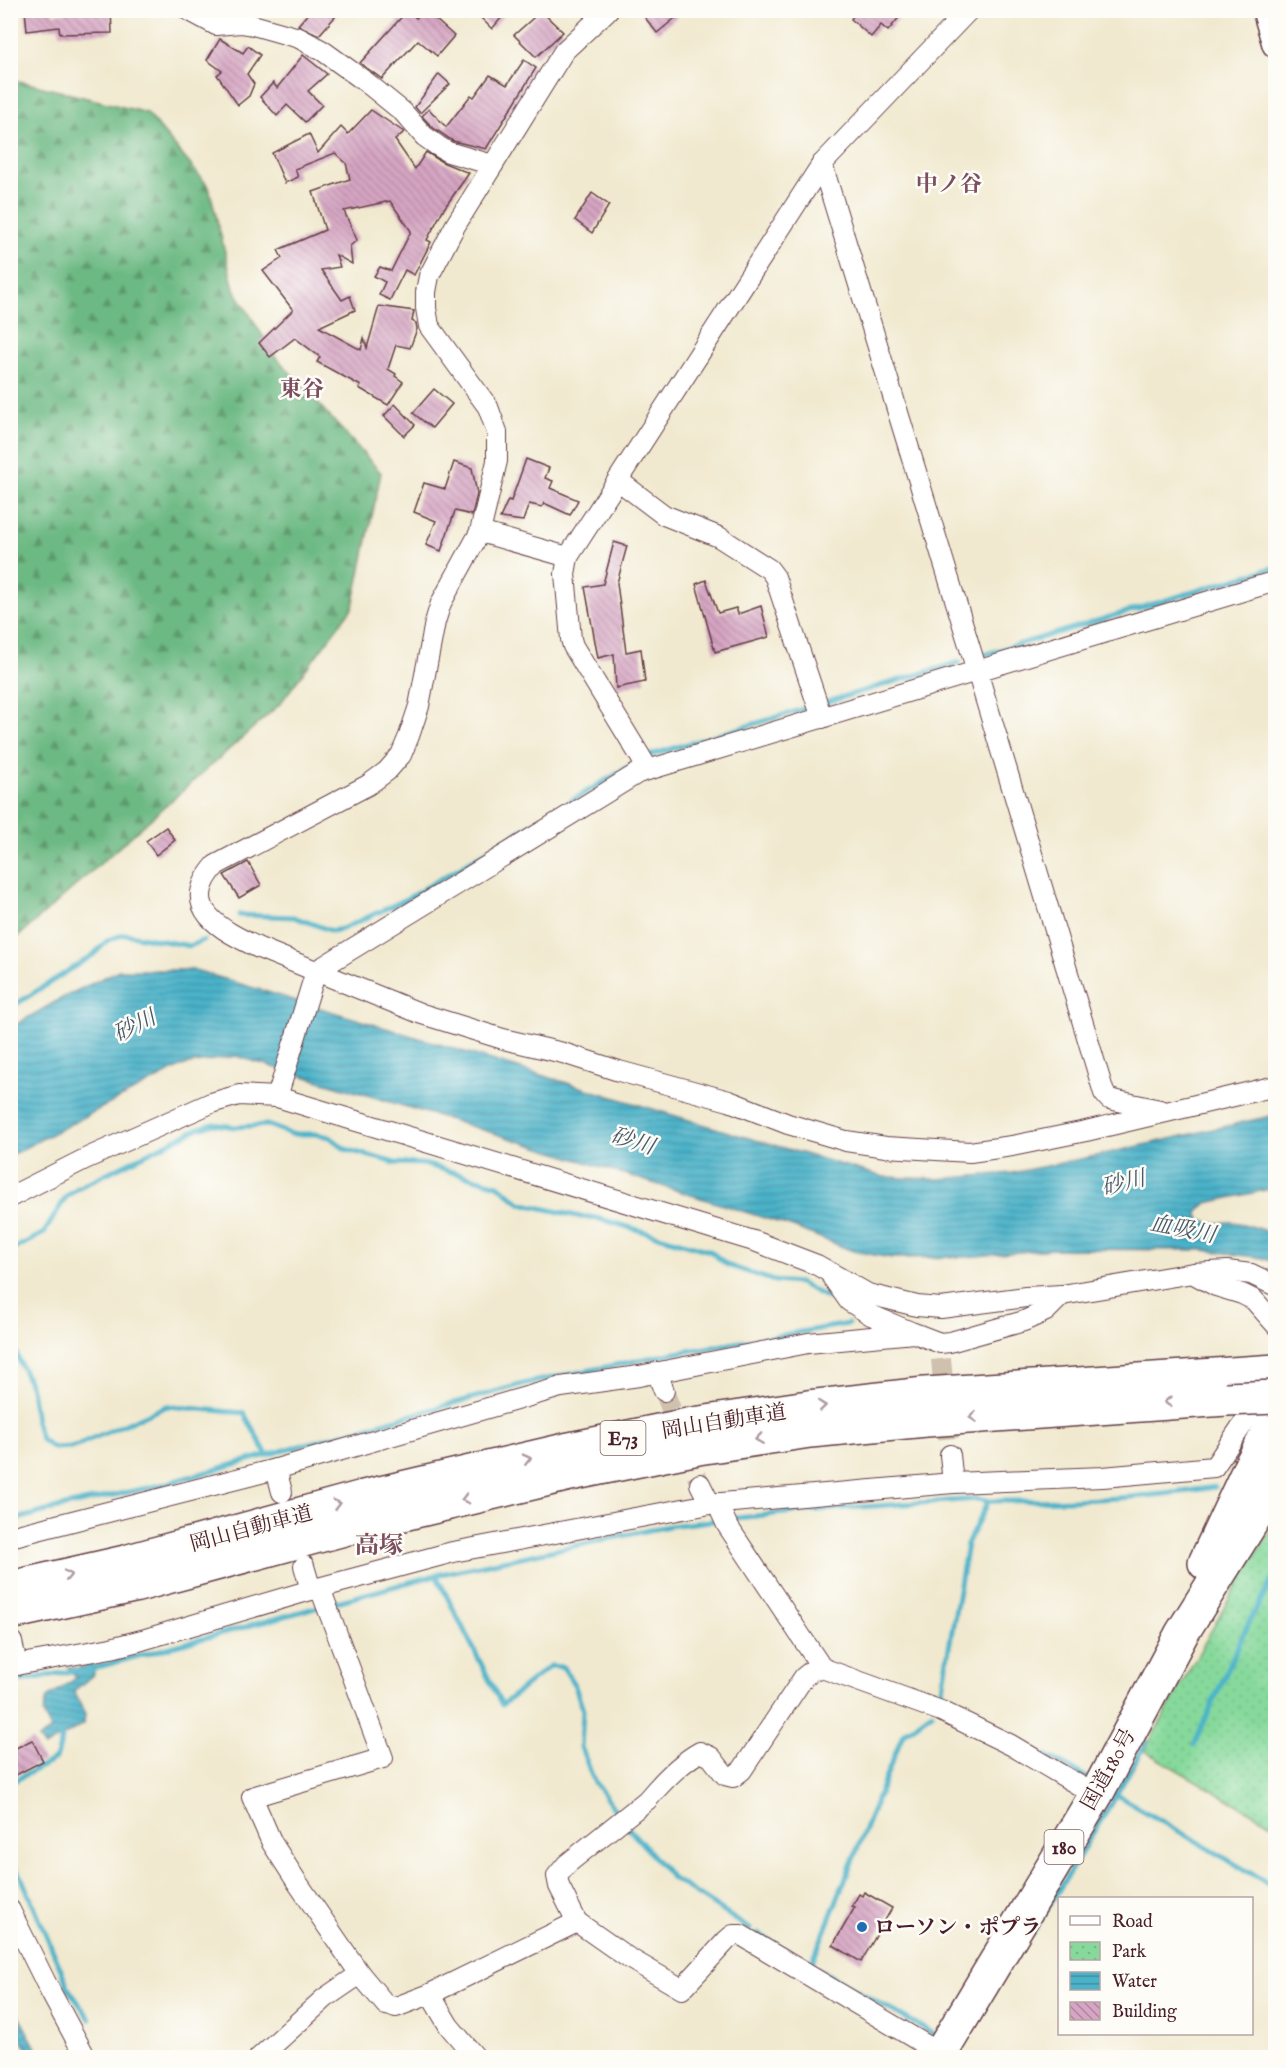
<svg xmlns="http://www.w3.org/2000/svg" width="1286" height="2068" viewBox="0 0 1286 2068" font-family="'IM FELL English','Noto Serif JP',serif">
<defs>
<pattern id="forest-firs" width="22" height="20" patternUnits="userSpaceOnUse" patternTransform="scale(1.5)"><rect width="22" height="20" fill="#6cb983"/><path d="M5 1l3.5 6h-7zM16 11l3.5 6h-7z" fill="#5b966b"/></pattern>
<pattern id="park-dots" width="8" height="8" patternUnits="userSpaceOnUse" patternTransform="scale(1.5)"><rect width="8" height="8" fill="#86d99b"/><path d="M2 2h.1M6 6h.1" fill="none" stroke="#75ba86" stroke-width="1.8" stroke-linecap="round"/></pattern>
<pattern id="water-rules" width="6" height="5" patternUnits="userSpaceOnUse" patternTransform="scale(1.5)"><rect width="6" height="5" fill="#4ab2c9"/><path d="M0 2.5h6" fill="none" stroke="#4090a3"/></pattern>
<pattern id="building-back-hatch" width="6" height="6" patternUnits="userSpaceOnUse" patternTransform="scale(1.5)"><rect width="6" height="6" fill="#d6a5c3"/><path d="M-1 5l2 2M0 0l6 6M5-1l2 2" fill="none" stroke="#b0869f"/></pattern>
</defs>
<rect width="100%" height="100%" fill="#fdfcf7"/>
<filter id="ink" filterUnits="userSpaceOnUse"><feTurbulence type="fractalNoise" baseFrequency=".0167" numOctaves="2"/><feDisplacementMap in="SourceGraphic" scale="12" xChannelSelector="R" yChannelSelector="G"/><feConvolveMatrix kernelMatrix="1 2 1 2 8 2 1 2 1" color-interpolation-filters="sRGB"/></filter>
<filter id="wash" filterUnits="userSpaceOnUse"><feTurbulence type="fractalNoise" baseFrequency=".008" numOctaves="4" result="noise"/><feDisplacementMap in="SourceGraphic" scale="24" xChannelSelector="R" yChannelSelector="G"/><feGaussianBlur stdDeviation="1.35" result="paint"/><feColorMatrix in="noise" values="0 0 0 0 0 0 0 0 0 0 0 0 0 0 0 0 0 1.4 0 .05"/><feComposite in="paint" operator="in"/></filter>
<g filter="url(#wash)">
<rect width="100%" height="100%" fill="#f1e9cf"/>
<polygon fill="url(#forest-firs)" stroke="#5b6c57" stroke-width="1.5" points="19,81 147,113 209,187 234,289 275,356 381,473 353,607 279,705 11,943 10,82"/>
<polygon fill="url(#park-dots)" stroke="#687c63" stroke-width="1.5" points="1275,1524 1276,1825 1275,1826 1144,1751 1233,1592"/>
<g fill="url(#water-rules)" stroke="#4a687a" stroke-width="1.5">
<path d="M119,970h76l540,164 149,43 54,2 74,-6 88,-18 175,-40v73l-68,15 -8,7 -1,4 2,6c15,6 21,1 33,2 14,2 29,8 42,12v29l-13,-5 -59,-8 -151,-1 -85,8 -75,1 -39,-7 -60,-24 -339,-106 -218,-65 -52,9 -173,90 -1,-127 52,-30z"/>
<polygon points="93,1664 94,1674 74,1691 85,1714 84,1724 44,1747 38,1739 51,1730 43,1714 47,1698 76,1678 68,1667 79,1668"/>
<polygon points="11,2002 41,2057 34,2057 11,2026"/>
</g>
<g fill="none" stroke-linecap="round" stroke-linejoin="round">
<g stroke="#4ab2c9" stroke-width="5">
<polyline points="980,656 1276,567"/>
<polyline points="651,755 960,662"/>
<polyline points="239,915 294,917 332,931 342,929 407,899 630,766"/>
<polyline points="10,1008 93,955 108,940 125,934 190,946 204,940"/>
<polyline points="10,1251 44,1233 66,1197 79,1187 199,1128 214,1124 235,1127 268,1125 291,1134 315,1134 330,1137 345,1149 395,1163 424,1164 498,1185 520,1203 581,1217 590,1217 604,1220 710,1251 727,1265 774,1281 799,1283 828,1298"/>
<polyline points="10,1339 31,1388 36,1422 41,1439 53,1448 73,1447 167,1406 244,1413 267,1455 527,1383 664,1355 848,1324"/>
<path d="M988,1501c76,0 151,-1 227,-14"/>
<polyline points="728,1519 802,1511 978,1499 988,1501 967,1544 940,1700 950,1705"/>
<polyline points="10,1521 65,1506 161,1485 267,1455"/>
<polyline points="436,1575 502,1705 550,1666 563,1667 575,1686 583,1710 581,1747 594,1781 620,1817"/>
<polyline points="87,1670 436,1575 669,1526 719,1520"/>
<polyline points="10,1683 77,1670"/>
<polyline points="932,1713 903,1734 811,1965 934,2034"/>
<polyline points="1194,1745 1246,1628 1276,1573"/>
<polyline points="1046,1755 1089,1779"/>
<polyline points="10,1783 56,1759 62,1739 59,1735"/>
<polyline points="1115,1794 1276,1888"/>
<polyline points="625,1824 672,1878 750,1929"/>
<polyline points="10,1859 23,1881 70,1991 90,2019"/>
<polyline points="758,1934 811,1965"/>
<polyline points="1032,1934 1116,1795 1146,1742"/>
</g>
</g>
<g id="blocks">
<g fill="url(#building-back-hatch)">
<polygon points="25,10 53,10 53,14 84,10 111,10 112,33 60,34 59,27 27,31"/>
<polygon points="311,10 341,10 319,35 298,25"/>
<polygon points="408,10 416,18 425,10 454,36 437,56 418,40 382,79 360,63"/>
<polygon points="473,10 508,10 492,29"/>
<polygon points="639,10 685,10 657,33"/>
<polygon points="857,10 905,10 888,31 881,25 871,37 851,19"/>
<polygon points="541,11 563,32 536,57 514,35"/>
<polygon points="220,39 243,53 248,46 260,55 247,74 254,84 249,96 238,105 217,75 222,71 207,60"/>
<polygon points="303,55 327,74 308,91 322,105 305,122 287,105 277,116 260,97 273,83 277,88"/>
<polygon points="524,60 536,68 486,149 453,141 432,127 422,116 429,109 446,127 471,95 474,97 490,75 507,85"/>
<polygon points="439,74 450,84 420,113 415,107"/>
<polygon points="371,110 404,132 395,140 415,169 426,152 442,162 469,173 443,210 427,240 431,242 414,275 405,270 390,300 379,295 385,282 374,276 380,267 391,271 411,231 390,201 344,211 357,240 350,246 352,264 336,255 340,267 321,270 342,300 350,296 355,310 319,327 361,350 364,338 367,348 379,306 414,311 412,321 416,323 417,329 410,348 396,345 388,369 396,374 395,376 403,382 388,405 359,388 361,386 317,362 320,357 295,338 270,357 259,343 293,310 263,271 282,258 278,250 325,230 313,192 350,179 346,163 335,153 295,169 298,177 285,183 272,153 309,134 318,153 341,127 348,134"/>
<polygon points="592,193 609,205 592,233 575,220"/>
<polygon points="434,389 452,404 432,428 413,413"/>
<polygon points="395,404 415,425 404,436 384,416"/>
<polygon points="526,459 549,468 545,478 553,481 550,488 578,500 570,515 544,503 542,507 529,504 523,521 500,518 508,500 511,501"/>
<polygon points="454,462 472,468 477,494 472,515 455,511 441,551 426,545 436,521 414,512 424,483 445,489"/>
<polygon points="614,542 627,546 617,583 626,652 641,649 645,682 616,688 614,654 598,658 585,587 603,584"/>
<polygon points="706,580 718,613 736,608 738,614 761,606 769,637 715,652 696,584"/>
<polygon points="166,827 175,840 156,855 146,841"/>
<polygon points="248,862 261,885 239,898 224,875"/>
<polygon points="32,1740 43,1761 10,1778 10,1751"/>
<polygon points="864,1892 892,1908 861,1962 833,1945 855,1907 852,1906 859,1894 862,1896"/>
</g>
</g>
</g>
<g filter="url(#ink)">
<use href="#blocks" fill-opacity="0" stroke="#633d44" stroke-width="1.5"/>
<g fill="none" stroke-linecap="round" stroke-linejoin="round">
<g stroke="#d0c1ae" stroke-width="20" stroke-dasharray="20 10" stroke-linecap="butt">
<polyline points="941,1359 950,1455"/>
<polyline points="664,1391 700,1484"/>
</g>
<g stroke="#633d44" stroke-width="22">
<g id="street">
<polyline points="188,10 216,25 241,23 253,25 299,38 323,51 366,82 403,112 424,136 438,146 448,152 493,165"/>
<path d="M608,10l-44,41 -109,175 -26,50 -3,16v16l3,18 59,81 9,25v29l-17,71 -39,71 -6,19 -16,84 -10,30 -8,19 -14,16 -19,14 -152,80c-39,44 6,65 43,83l163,66 81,25 60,14 56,18 110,30 59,23 58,17 40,6 84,5 42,-6 74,-15 190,-45"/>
<polyline points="822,164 977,671 1104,1093 1109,1099 1160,1110"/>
<polyline points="619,481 664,515 719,537 769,569 775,577 822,718"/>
<polyline points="480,532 568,557"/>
<polyline points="648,769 573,646 571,639 565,574 568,557 822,164 969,10"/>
<polyline points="277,1097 316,971 638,773 1276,581"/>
<polyline points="10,1197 85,1159 211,1103 239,1095 277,1097 757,1242 817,1265 868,1294 917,1306 941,1308 1026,1297 1062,1295 1193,1273 1227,1271 1251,1274 1276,1286"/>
<polyline points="1194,1274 1216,1286 1242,1294 1254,1300 1276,1325"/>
<polyline points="832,1277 849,1301 871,1315 911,1332"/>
<polyline points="657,1372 664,1391"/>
<polyline points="950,1455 953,1483"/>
<polyline points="276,1469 282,1492"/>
<polyline points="700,1484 710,1504"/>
<polyline points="717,1503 727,1525 822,1668"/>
<polyline points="10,1537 276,1469 561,1387 639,1376 808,1343 914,1333 940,1343 950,1342 1024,1321 1046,1311 1062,1295"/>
<polyline points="304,1566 311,1590"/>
<path d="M320,1588l63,170 -131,39 20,46 25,39 63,92 26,31 10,2 34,-13 147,-72 -18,-36 -2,-10 10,-12 80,-64c15,-18 33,-37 53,-48l11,5 14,18 8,2 9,-7 62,-93 10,-8 8,-1 119,43 70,34 76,45 10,3"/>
<polyline points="12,1642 17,1665"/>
<polyline points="10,1666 111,1648 142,1640 311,1590 453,1552 710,1504 953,1483 1103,1477 1214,1467 1264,1393"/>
<polyline points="10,1910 50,1991 86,2058"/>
<polyline points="577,1922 627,1957 682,1989 727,1940 733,1935 741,1935 941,2054"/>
<polyline points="430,1994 449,2026 476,2058"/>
<polyline points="259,2058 325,1998 360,1974"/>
</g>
</g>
<g stroke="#633d44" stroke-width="30">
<polyline id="secondary" points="1266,10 1276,44"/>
</g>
<g stroke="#633d44" stroke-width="36">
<g id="highway">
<polyline points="1205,1563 1250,1467 1276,1418"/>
<polyline points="10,1588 125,1562 363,1497 565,1450 693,1424 808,1407 925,1394 1276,1371"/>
<polyline points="10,1613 134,1586 370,1522 570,1474 698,1448 810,1431 926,1420 1226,1399"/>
<polyline points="938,2058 1097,1793 1182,1633 1276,1483"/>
</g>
</g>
<use href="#street" stroke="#fff" stroke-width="20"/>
<use href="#secondary" stroke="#fff" stroke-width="27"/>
<use href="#highway" stroke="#fff" stroke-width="33"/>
<g stroke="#633d44" stroke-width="36" stroke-linecap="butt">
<polyline id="highway-bridge" points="1226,1399 1276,1397"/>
</g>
<use href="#highway-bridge" stroke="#fff" stroke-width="33"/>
</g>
<defs><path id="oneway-chevron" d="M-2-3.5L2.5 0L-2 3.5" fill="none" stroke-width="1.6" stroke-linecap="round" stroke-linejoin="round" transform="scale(1.5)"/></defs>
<g stroke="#ae9aa0">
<use href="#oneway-chevron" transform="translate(1168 1402) rotate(176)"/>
<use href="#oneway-chevron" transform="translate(822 1406) rotate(-6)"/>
<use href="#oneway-chevron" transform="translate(973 1417) rotate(175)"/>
<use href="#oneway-chevron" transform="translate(759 1439) rotate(172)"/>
<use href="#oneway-chevron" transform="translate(527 1459) rotate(-13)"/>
<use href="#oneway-chevron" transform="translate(465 1499) rotate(166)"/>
<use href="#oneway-chevron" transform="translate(337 1504) rotate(-15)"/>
<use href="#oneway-chevron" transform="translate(68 1575) rotate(-12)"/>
</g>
</g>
<circle fill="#1f6fb2" stroke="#fdfcf7" stroke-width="2" cx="862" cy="1927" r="6"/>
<g text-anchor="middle" stroke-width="5" stroke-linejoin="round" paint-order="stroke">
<g fill="#fdfcf7" stroke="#806168" stroke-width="1.5">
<rect x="600.5" y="1421" width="45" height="34" rx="4.5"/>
<rect x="1044.5" y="1830" width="39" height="34" rx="4.5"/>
</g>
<g font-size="20" font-weight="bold" fill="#4a1f2b">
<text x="623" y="1445">E73</text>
<text x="1064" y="1854">180</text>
</g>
<g font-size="21" fill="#4a1f2b" stroke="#fdfcf7">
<text transform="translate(724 1421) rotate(-9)" y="7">岡山自動車道</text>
<text transform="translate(251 1528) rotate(-15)" y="7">岡山自動車道</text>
<text transform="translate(1108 1769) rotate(-61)" y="7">国道180号</text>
</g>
<g font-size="21" font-weight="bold" fill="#4a1f2b" stroke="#fdfcf7" text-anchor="start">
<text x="874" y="1934">ローソン・ポプラ</text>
</g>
<g font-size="22" font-weight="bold" fill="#7b4e60" stroke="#fdfcf7">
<text x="949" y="191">中ノ谷</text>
<text x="302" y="396">東谷</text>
</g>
<g font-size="22" font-style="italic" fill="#4a5a6a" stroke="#fdfcf7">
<text transform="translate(134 1025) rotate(-27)" y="8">砂川</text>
<text transform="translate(633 1140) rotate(17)" y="8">砂川</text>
<text transform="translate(1123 1182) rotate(-14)" y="8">砂川</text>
<text transform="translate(1183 1228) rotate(11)" y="8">血吸川</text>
</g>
<g font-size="24" font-weight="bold" fill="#7b4e60" stroke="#fdfcf7">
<text x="379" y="1553">高塚</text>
</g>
</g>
<rect width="1286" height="2068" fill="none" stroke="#fdfcf7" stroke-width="36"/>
<rect x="1058" y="1897" width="195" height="138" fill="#fdfcf7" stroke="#b5a4a5" stroke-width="1.5"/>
<rect x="1070" y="1916" width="30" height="9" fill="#ffffff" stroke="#b5a4a5" stroke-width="1.5"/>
<text x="1112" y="1927" font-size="18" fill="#4a1f2b">Road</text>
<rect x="1070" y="1942" width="30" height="18" fill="url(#park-dots)" stroke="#b5a4a5" stroke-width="1.5"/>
<text x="1112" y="1957" font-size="18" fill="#4a1f2b">Park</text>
<rect x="1070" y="1972" width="30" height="18" fill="url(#water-rules)" stroke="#b5a4a5" stroke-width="1.5"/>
<text x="1112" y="1987" font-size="18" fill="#4a1f2b">Water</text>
<rect x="1070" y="2002" width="30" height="18" fill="url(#building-back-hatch)" stroke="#b5a4a5" stroke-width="1.5"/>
<text x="1112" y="2017" font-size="18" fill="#4a1f2b">Building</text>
</svg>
